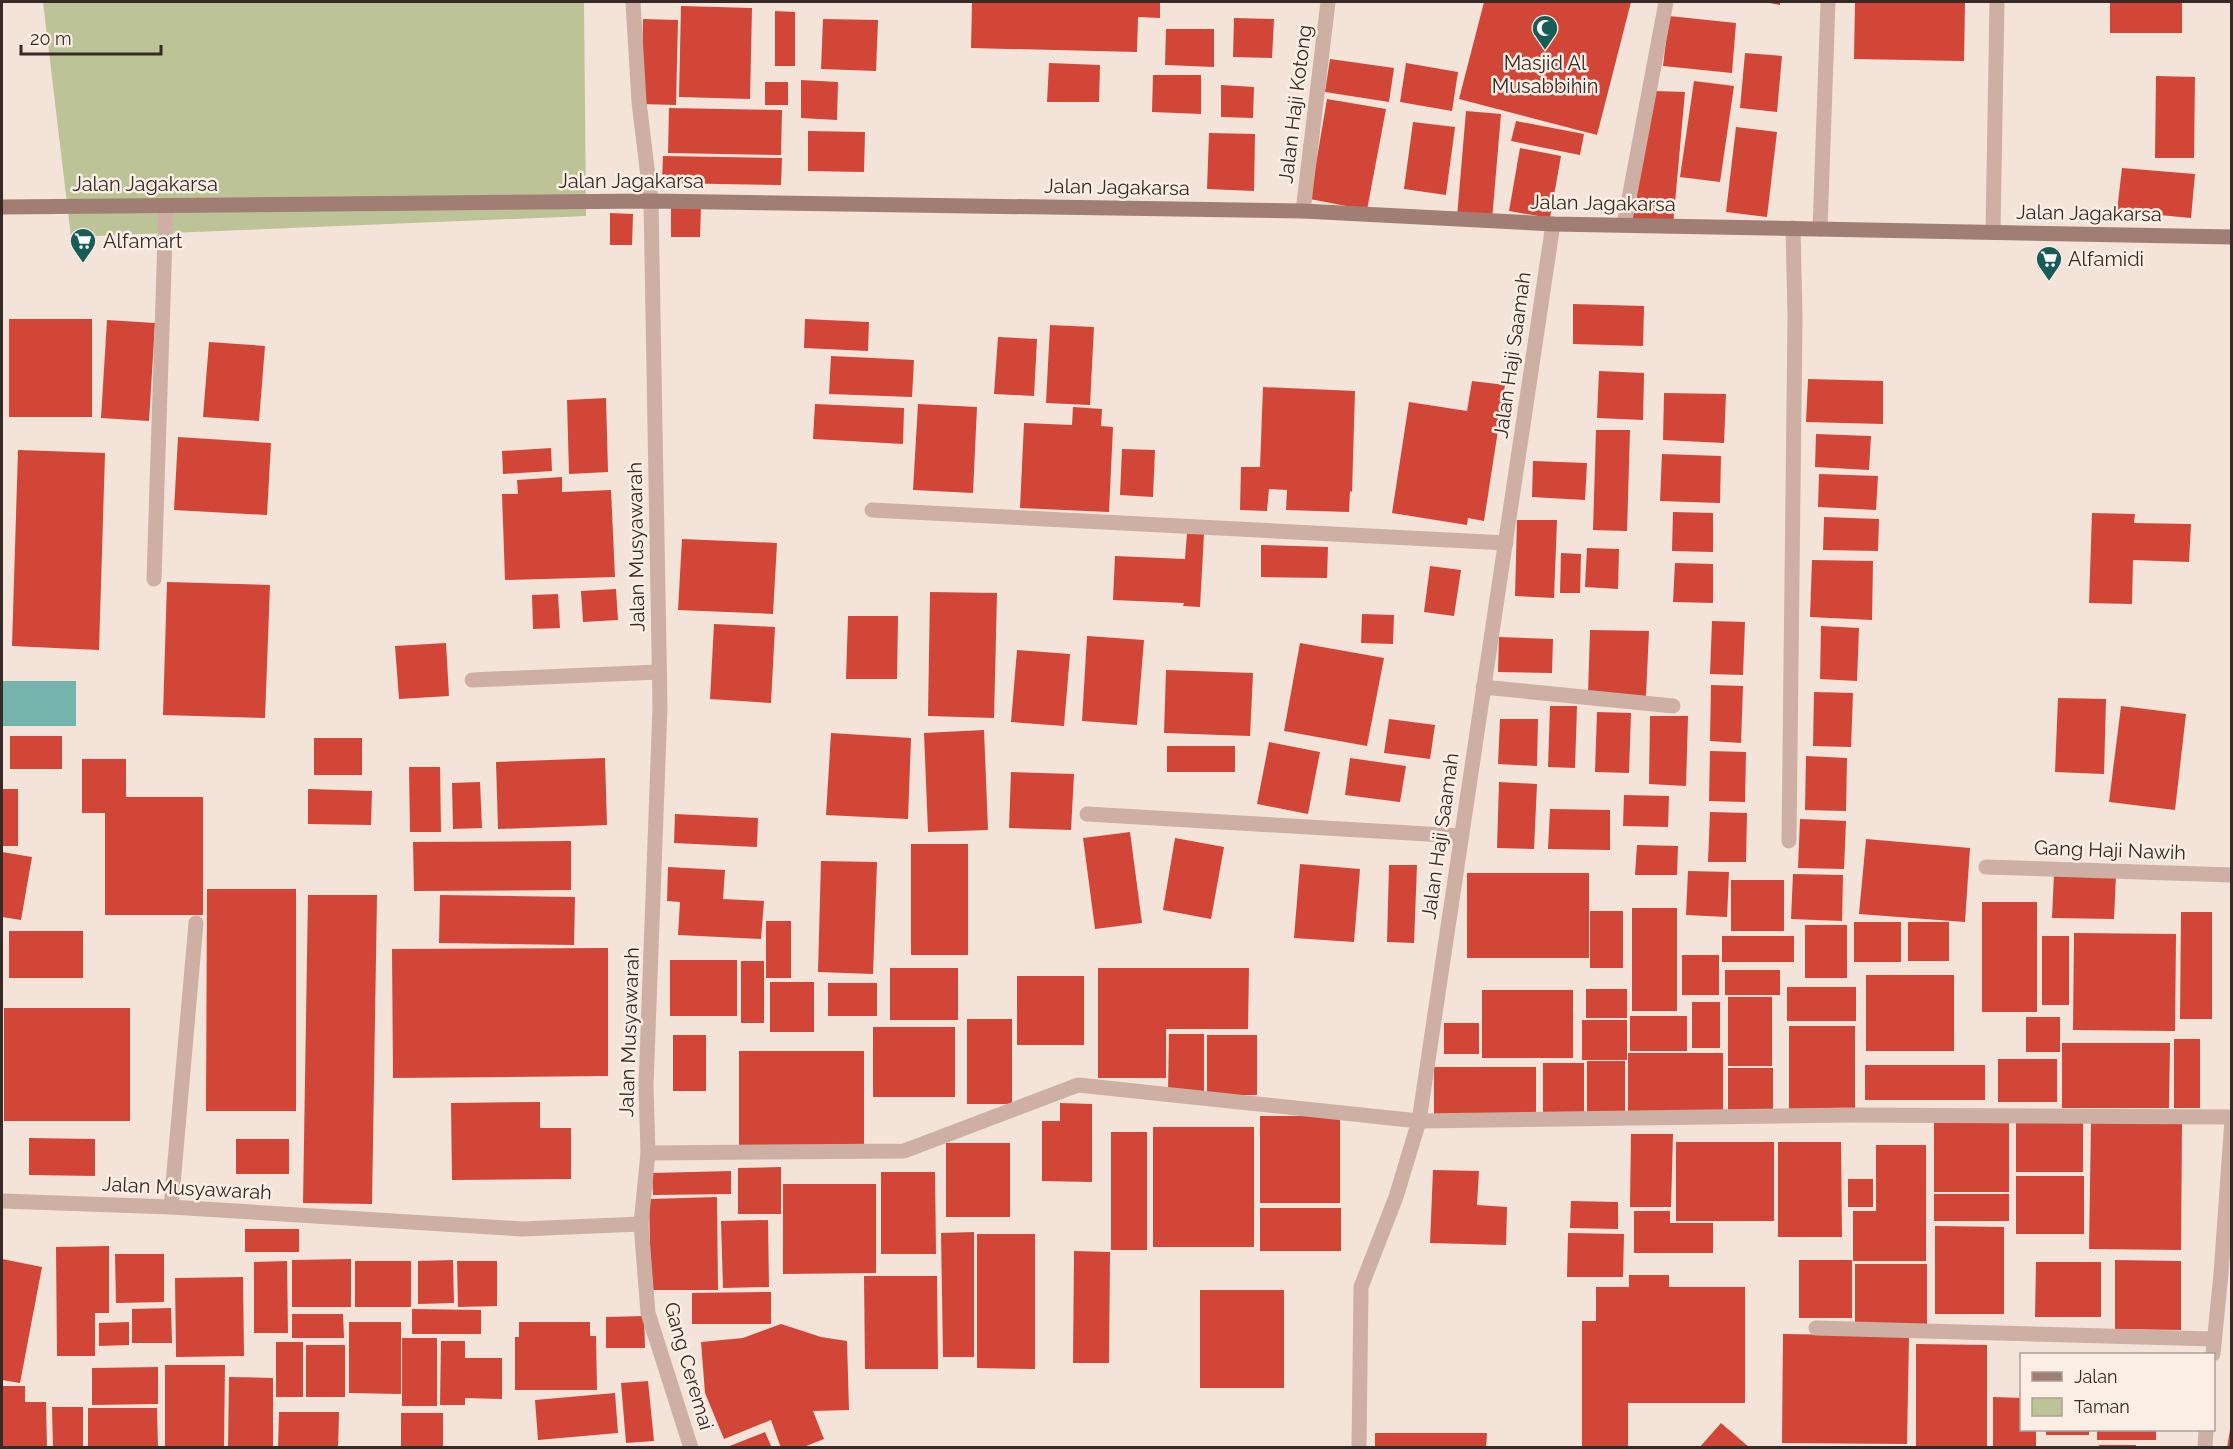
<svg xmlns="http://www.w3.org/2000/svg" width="2233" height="1449" viewBox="0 0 2233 1449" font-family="Raleway,sans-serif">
<rect width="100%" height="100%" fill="#f4e3d8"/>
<polygon fill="#bcc497" points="43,2 584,2 586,216 71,237"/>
<rect fill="#74b4ad" x="2" y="681" width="74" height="45"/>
<g fill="#d24638">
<polygon points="972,2 1160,2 1160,18 1138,17 1137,52 971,48"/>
<polygon points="1484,2 1631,2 1597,135 1459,99"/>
<polygon points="1764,2 1780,2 1780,5"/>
<polygon points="1855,2 1965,3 1964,61 1854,59"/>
<rect x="2110" y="2" width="72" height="31"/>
<polygon points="681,6 752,8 750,99 679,97"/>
<polygon points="775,11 795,12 795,66 775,66"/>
<polygon points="1669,16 1736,23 1732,73 1663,66"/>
<polygon points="1234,18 1274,19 1272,58 1233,57"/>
<polygon points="643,19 678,20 676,105 641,104"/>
<polygon points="823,19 878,20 876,71 821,69"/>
<polygon points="1166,29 1214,29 1214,67 1165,65"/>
<polygon points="1745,53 1782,56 1777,112 1740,108"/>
<polygon points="1330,59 1394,68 1389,102 1325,92"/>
<polygon points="1049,63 1100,65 1099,102 1047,102"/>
<polygon points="1406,63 1458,72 1452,111 1400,102"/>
<polygon points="1153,75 1201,75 1201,114 1152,112"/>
<polygon points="2156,76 2195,77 2194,158 2155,158"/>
<polygon points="801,80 838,82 837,120 801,118"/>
<polygon points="1694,81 1734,86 1720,182 1680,177"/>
<rect x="765" y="82" width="23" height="23"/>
<polygon points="1221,85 1254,87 1253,118 1221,117"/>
<polygon points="1655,91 1685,92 1673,225 1632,221"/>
<polygon points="1327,99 1386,109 1367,210 1310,199"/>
<polygon points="669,108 782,110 781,155 668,153"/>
<polygon points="1466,111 1501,114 1492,220 1457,217"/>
<polygon points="1516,121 1584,134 1580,155 1511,141"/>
<polygon points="1413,122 1455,127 1446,195 1404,189"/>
<polygon points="1736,127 1777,132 1767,217 1726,212"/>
<polygon points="808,131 865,132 864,172 808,171"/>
<polygon points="1209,133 1255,134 1254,191 1207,189"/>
<polygon points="1520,148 1561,156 1550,218 1509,211"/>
<polygon points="663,156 782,158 781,185 662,183"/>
<polygon points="2122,168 2195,174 2191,218 2117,211"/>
<polygon points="671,206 701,206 700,237 671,237"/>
<polygon points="610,213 633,214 632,245 610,245"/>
<polygon points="1573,304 1644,306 1643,346 1573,344"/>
<rect x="9" y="319" width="83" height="98"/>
<polygon points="805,319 869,322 868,351 804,348"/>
<polygon points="107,320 155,323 149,421 101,418"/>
<polygon points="1050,325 1094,327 1090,405 1046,403"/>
<polygon points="998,337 1037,339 1034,396 994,394"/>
<polygon points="209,342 265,346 259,421 203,417"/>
<polygon points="831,356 914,360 912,397 829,394"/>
<polygon points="1599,371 1644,373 1643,420 1597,418"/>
<polygon points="1808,379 1883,381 1883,424 1806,422"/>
<polygon points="1472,381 1505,385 1484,521 1468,518 1467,525 1392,513 1409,402 1467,411"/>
<polygon points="1263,387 1355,391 1352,492 1350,491 1349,512 1286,510 1287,490 1269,489 1267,511 1240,510 1241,467 1260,467"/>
<polygon points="1664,393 1726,394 1724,443 1663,440"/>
<polygon points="606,398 608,472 569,474 567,400"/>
<polygon points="815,404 904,408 903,444 813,439"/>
<polygon points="918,404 977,407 973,493 913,490"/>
<polygon points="1073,407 1102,409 1101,426 1113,427 1109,512 1020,508 1024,423 1072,425"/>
<polygon points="1596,430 1630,430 1627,531 1593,530"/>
<polygon points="1816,434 1871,436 1869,470 1815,467"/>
<polygon points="178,437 271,443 267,515 174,510"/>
<polygon points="551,448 552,471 503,474 502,451"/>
<polygon points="1122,449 1155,450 1153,497 1120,495"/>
<polygon points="18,450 105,453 99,650 12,646"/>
<polygon points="1662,454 1721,456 1720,503 1660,501"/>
<polygon points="1533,461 1587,463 1585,500 1532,497"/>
<polygon points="1819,474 1878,476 1876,510 1818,507"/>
<polygon points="562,477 562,492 611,490 615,577 505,580 502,494 518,494 517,480"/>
<polygon points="1673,512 1713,513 1713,552 1672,551"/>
<polygon points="2092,513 2135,514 2134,523 2191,524 2189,562 2133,560 2132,604 2089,603"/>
<polygon points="1824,517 1879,519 1878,551 1823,550"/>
<polygon points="1517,520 1557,520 1554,598 1515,596"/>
<polygon points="1187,533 1204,534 1200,607 1183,606 1184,603 1113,600 1115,556 1185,559"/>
<polygon points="682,539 777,543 773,614 678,610"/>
<polygon points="1261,545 1328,547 1327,578 1261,577"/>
<polygon points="1587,548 1619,549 1618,589 1585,587"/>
<polygon points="1561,553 1581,554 1580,593 1560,593"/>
<polygon points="1812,560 1873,561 1872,620 1810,617"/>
<polygon points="1675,563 1713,564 1713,603 1673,602"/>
<polygon points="1430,566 1461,570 1454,616 1424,612"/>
<polygon points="167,582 270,585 265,718 163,715"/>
<polygon points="616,589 618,620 583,622 581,591"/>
<polygon points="930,592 997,593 994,718 928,716"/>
<polygon points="558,594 560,628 533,629 532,595"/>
<polygon points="1362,614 1394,615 1393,644 1361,643"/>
<polygon points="848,616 898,616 897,679 846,679"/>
<polygon points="1712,621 1745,622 1743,675 1710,674"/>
<polygon points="714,624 775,627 771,703 710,699"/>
<polygon points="1821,626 1859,628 1857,681 1820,679"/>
<polygon points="1590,630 1649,631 1646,696 1588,694"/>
<polygon points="1087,636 1144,640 1137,725 1082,721"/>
<polygon points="1499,637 1553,639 1552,673 1498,672"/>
<polygon points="446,643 449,696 399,699 395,646"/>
<polygon points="1300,643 1384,658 1367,746 1284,731"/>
<polygon points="1017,650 1070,654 1064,726 1011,722"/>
<polygon points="1166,670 1253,673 1250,736 1164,733"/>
<polygon points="1711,685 1743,686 1741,743 1710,741"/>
<polygon points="1814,692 1853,693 1851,747 1813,746"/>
<polygon points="2058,698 2106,699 2104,774 2055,772"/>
<polygon points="1550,706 1577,706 1575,768 1548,767"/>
<polygon points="2121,706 2186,714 2175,810 2109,802"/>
<polygon points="1597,712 1631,713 1629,773 1595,772"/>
<polygon points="1650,716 1688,716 1686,786 1649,784"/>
<polygon points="1389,719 1435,725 1430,759 1384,753"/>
<polygon points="1500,719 1538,719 1537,766 1498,764"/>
<polygon points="984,730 988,830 928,832 924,733"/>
<polygon points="831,733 911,738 908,819 826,815"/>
<rect x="10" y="736" width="52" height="33"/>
<rect x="314" y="738" width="48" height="37"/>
<polygon points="1269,742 1320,752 1308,814 1257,804"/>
<rect x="1167" y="746" width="68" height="26"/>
<polygon points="1710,751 1746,752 1745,802 1709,801"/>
<polygon points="1806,756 1847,758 1846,811 1805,810"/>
<polygon points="605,758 607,825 498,829 496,762"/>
<polygon points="1350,758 1406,766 1400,802 1345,795"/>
<polygon points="82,759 126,759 126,797 203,797 203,915 105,915 105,813 82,813"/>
<polygon points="409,767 440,767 441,832 410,832"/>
<polygon points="1011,772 1074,774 1071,830 1009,828"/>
<polygon points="480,782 482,828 453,829 452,783"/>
<polygon points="1499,782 1537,784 1534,849 1497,848"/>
<rect x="2" y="789" width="16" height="57"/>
<polygon points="308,789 372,791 371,825 308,824"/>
<polygon points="1624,795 1669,796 1668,827 1623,826"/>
<polygon points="1550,809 1610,810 1610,850 1548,849"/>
<polygon points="1710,812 1747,813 1746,862 1708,862"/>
<polygon points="675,814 758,818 757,847 674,843"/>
<polygon points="1800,819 1846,821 1844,869 1798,868"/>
<polygon points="1130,832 1142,923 1095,929 1083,838"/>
<polygon points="1175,838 1224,847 1211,919 1163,910"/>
<polygon points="1866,839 1970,848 1965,922 1859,914"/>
<polygon points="571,841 571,890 414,891 413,842"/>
<rect x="911" y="844" width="57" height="111"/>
<polygon points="1637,845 1678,846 1677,875 1635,875"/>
<polygon points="2,852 32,857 21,920 2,917"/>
<polygon points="821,861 877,862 873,974 818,972"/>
<polygon points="1300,864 1360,869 1354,942 1294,938"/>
<polygon points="1389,865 1417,865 1414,943 1387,942"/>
<polygon points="668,867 725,870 723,899 764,901 761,939 678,935 680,902 667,901"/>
<polygon points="1688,871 1729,872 1727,917 1686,915"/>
<rect x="1467" y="873" width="122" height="85"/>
<polygon points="2054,873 2116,875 2114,919 2052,918"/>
<polygon points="1793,874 1843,875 1842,921 1791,919"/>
<rect x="1731" y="880" width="53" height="51"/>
<polygon points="207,889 296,889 296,1111 206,1111"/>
<polygon points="308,895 377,895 372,1204 303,1203"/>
<polygon points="440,895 575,897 574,945 439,943"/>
<rect x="1982" y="902" width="55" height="110"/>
<rect x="1632" y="908" width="45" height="103"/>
<rect x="1590" y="911" width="33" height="57"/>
<polygon points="2181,912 2212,912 2212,1019 2180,1019"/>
<rect x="766" y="921" width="25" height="57"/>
<rect x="1854" y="922" width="47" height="40"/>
<rect x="1908" y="922" width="41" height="39"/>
<rect x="1805" y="925" width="42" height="53"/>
<rect x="9" y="931" width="74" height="47"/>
<polygon points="2074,933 2176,934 2175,1031 2073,1030"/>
<rect x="1722" y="936" width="72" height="26"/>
<rect x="2042" y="936" width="27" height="69"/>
<polygon points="608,948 608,1076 393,1078 392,949"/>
<rect x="1682" y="955" width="37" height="40"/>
<rect x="670" y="960" width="67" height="56"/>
<rect x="741" y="961" width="23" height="62"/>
<rect x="890" y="968" width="68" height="52"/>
<polygon points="1098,968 1249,968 1248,1029 1166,1029 1166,1078 1098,1078"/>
<rect x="1725" y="970" width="55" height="25"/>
<rect x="1866" y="975" width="88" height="76"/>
<rect x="1017" y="976" width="67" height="69"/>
<rect x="770" y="982" width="44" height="50"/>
<rect x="828" y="983" width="49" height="33"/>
<rect x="1787" y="987" width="69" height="34"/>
<rect x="1586" y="989" width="41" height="29"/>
<rect x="1482" y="990" width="91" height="68"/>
<rect x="1728" y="997" width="44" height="69"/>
<rect x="1692" y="1002" width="28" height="46"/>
<rect x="4" y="1008" width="126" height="113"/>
<rect x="1630" y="1016" width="57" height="35"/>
<rect x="2026" y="1017" width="34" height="35"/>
<rect x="967" y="1019" width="45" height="85"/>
<rect x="1582" y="1020" width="45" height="40"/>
<rect x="1444" y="1023" width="35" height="31"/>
<rect x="1789" y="1026" width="66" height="86"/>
<rect x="873" y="1027" width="82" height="70"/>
<polygon points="1169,1034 1204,1034 1204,1093 1168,1093"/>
<rect x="673" y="1035" width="33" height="56"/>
<rect x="1207" y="1035" width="50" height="60"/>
<rect x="2174" y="1039" width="26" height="69"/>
<polygon points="2062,1043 2170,1043 2169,1108 2062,1108"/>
<rect x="739" y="1051" width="125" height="97"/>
<rect x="1628" y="1053" width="95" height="61"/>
<rect x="1998" y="1059" width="59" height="43"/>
<rect x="1587" y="1061" width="38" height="55"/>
<rect x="1543" y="1063" width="41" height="54"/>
<rect x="1865" y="1065" width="120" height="35"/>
<rect x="1434" y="1067" width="102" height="47"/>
<rect x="1728" y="1068" width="45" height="48"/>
<polygon points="540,1102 540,1128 571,1128 571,1179 452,1180 451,1103"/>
<polygon points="1060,1103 1092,1104 1092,1182 1042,1181 1042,1121 1060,1121"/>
<rect x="1260" y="1116" width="80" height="87"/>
<rect x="2016" y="1117" width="67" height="55"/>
<rect x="1934" y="1120" width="75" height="72"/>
<polygon points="2091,1120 2182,1121 2181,1250 2089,1249"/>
<rect x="1153" y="1127" width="101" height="120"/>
<rect x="1111" y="1132" width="36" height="118"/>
<polygon points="1631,1134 1673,1134 1671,1207 1630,1207"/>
<polygon points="29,1138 95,1139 95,1176 29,1175"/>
<rect x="236" y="1139" width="53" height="35"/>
<rect x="1676" y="1142" width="98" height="79"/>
<polygon points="1778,1142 1841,1142 1842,1237 1778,1237"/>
<rect x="946" y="1143" width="64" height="74"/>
<polygon points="1876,1145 1926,1145 1926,1261 1853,1261 1853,1211 1876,1211"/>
<polygon points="781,1167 781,1214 738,1214 738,1168"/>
<polygon points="1433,1170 1479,1171 1477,1205 1507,1207 1506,1245 1430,1243"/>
<polygon points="731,1171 731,1194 653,1195 652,1173"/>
<polygon points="881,1172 935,1172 936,1254 881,1254"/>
<rect x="2016" y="1176" width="68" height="58"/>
<rect x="1848" y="1179" width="25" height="28"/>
<polygon points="783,1184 876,1184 876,1273 783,1274"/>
<rect x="1934" y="1194" width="75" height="27"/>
<polygon points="717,1197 718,1290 651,1290 649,1199"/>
<polygon points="1571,1201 1618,1202 1618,1229 1570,1228"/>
<rect x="1260" y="1208" width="81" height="43"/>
<polygon points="1634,1211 1670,1211 1670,1223 1713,1223 1713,1253 1634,1253"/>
<polygon points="768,1220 769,1287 723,1288 721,1221"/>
<polygon points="1935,1226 2004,1227 2004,1314 1935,1314"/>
<rect x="245" y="1229" width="54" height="23"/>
<polygon points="974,1232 974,1357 943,1357 941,1233"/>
<polygon points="1568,1233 1624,1234 1623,1277 1567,1277"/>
<polygon points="977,1234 1035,1234 1035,1369 977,1368"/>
<polygon points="109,1246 109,1313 95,1313 95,1356 57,1356 56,1247"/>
<polygon points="1074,1251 1110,1252 1109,1363 1073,1363"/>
<polygon points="115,1254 164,1254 164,1302 116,1303"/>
<polygon points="2,1259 42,1267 20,1383 2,1380"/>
<polygon points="351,1259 351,1307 292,1307 292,1260"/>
<polygon points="453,1260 454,1303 418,1304 418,1261"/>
<rect x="1799" y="1260" width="53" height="58"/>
<polygon points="2115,1260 2181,1261 2181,1330 2115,1329"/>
<polygon points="287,1261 288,1333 254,1333 254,1262"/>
<rect x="355" y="1261" width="56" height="46"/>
<polygon points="457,1261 497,1261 497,1306 458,1307"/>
<polygon points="2036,1262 2101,1262 2101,1317 2035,1317"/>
<rect x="1855" y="1264" width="72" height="62"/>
<polygon points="1629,1275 1669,1275 1669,1287 1745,1287 1745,1403 1628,1403 1628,1448 1582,1448 1582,1321 1596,1321 1596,1287 1629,1287"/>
<polygon points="864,1276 937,1276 938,1369 865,1369"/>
<polygon points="243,1277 244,1356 176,1357 175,1278"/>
<rect x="1200" y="1290" width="84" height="98"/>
<polygon points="771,1292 771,1324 692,1324 692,1293"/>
<polygon points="171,1308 172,1343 132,1343 132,1309"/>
<polygon points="412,1309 481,1310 481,1334 412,1334"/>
<polygon points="292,1314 343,1314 344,1338 292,1338"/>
<polygon points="644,1316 645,1348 606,1348 606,1317"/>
<polygon points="129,1322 129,1345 99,1346 99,1323"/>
<polygon points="349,1322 401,1322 401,1394 349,1393"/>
<polygon points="519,1322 590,1322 590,1336 596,1336 597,1390 515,1390 515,1337 519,1337"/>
<polygon points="781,1324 821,1337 847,1341 849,1410 813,1411 824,1439 801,1448 781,1448 771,1420 724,1439 705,1393 701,1342 743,1338"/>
<polygon points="1783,1334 1909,1336 1907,1444 1782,1443"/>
<rect x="402" y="1338" width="35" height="68"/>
<polygon points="441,1341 465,1341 465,1358 502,1358 502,1399 465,1398 465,1405 440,1405"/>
<rect x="276" y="1342" width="27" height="55"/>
<polygon points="1916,1344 1987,1345 1987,1448 1916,1448"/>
<rect x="306" y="1345" width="39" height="52"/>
<polygon points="165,1365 225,1365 224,1447 165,1447"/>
<polygon points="158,1367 158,1404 92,1405 92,1368"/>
<polygon points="229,1377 273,1378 273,1448 228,1448"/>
<polygon points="648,1381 654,1441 626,1443 621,1383"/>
<polygon points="2,1386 25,1386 25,1402 46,1402 47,1448 2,1448"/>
<polygon points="615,1393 618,1433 538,1440 535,1400"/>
<polygon points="1993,1397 2022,1398 2022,1430 2036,1430 2036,1448 1993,1448"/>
<polygon points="52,1407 83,1407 83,1448 53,1448"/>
<polygon points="88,1408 157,1408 158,1448 88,1448"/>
<polygon points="279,1412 339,1412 338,1448 278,1448"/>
<rect x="401" y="1413" width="42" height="35"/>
<polygon points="1721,1423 1750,1448 1699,1448"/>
<rect x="2046" y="1430" width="43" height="5"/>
<rect x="2097" y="1430" width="59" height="10"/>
<polygon points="2230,1430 2232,1448 2227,1448"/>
<polygon points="765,1432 772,1448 727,1448 727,1447"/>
<polygon points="1375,1433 1487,1433 1486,1448 1375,1448"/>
<rect x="2099" y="1445" width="37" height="3"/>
</g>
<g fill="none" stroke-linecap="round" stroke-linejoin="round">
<g stroke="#cdb0a3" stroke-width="15">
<polyline points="651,201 660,707 646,1086 648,1153 641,1224 648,1313 691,1448"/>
<polyline points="1303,211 1328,2"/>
<polyline points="1624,225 1666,2"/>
<polyline points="1820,229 1828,2"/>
<polyline points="1993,231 1997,2"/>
<polyline points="872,510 1506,543"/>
<polyline points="154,579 166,206"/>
<polyline points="472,680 659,672"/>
<polyline points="1483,687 1673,706"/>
<polyline points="1087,814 1461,836"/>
<polyline points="1789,841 1795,316 1793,228"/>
<polyline points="1986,867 2232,875"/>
<polyline points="648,1153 904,1151 1078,1085 1419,1121 1850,1115 2232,1117"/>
<polyline points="2,1201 171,1207 522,1229 641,1224"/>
<polyline points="171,1207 196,923"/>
<polyline points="1816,1328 2214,1339"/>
<polyline points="2213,1354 2221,1274 2232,1119"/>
<polyline points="1359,1448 1361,1287 1396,1197 1419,1121 1553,224"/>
<polyline points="2205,1448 2206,1430"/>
</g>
<polyline stroke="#cdb0a3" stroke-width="15" points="633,2 639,102 651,201"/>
<polyline stroke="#a17e74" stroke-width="15" points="2,207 651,201 1303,211 1553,224 2232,237"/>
</g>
<defs>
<g id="mosque-pin" transform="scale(1.35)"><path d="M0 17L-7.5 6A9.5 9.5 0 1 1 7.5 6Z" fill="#175d57" stroke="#fbeee5"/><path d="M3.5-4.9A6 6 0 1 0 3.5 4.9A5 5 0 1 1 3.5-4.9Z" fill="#fff"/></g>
<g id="supermarket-pin" transform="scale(1.35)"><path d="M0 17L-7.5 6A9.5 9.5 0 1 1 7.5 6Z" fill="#175d57" stroke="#fbeee5"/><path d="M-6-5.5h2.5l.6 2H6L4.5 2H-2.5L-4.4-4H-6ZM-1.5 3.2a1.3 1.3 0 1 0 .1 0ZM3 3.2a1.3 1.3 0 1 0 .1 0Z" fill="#fff"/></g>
</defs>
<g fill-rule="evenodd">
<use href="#mosque-pin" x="1545" y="28"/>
<use href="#supermarket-pin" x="83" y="241"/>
<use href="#supermarket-pin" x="2049" y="259"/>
</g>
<g text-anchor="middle" stroke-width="5" stroke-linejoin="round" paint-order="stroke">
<g font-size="20" fill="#372926" stroke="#fbeee5" text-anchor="start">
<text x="1545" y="70" text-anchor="middle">Masjid Al<tspan x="1545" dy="23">Musabbihin</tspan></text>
<text x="103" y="248">Alfamart</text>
<text x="2068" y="266">Alfamidi</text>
</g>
<g font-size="20" fill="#372926" stroke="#fbeee5">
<text transform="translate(1295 104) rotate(-83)" y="7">Jalan Haji Kotong</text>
<text x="631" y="188">Jalan Jagakarsa</text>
<text x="145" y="191">Jalan Jagakarsa</text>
<text transform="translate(1117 187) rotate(1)" y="7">Jalan Jagakarsa</text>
<text transform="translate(1603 203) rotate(1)" y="7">Jalan Jagakarsa</text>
<text transform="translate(2089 213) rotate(1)" y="7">Jalan Jagakarsa</text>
<text transform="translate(1512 355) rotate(-82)" y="7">Jalan Haji Saamah</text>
<text transform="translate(636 547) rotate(-91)" y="7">Jalan Musyawarah</text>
<text transform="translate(1440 836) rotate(-82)" y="7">Jalan Haji Saamah</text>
<text transform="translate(2110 850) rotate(2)" y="7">Gang Haji Nawih</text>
<text transform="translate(629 1032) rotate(-88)" y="7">Jalan Musyawarah</text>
<text transform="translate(187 1188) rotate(3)" y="7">Jalan Musyawarah</text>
<text transform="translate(689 1366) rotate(74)" y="7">Gang Ceremai</text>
</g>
</g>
<rect width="2233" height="1449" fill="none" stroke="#372926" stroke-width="6"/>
<rect x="2020" y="1353" width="195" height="78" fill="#fbeee5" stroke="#ad9f99" stroke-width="1.5"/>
<rect x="2032" y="1372" width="30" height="9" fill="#a17e74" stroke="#ad9f99" stroke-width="1.5"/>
<text x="2074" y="1383" font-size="18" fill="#372926">Jalan</text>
<rect x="2032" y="1398" width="30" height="18" fill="#bcc497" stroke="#ad9f99" stroke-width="1.5"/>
<text x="2074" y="1413" font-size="18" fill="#372926">Taman</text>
<path d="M21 45v9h140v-9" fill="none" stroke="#372926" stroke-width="3"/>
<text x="30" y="45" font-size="18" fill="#372926" stroke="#fbeee5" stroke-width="4.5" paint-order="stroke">20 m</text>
</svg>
